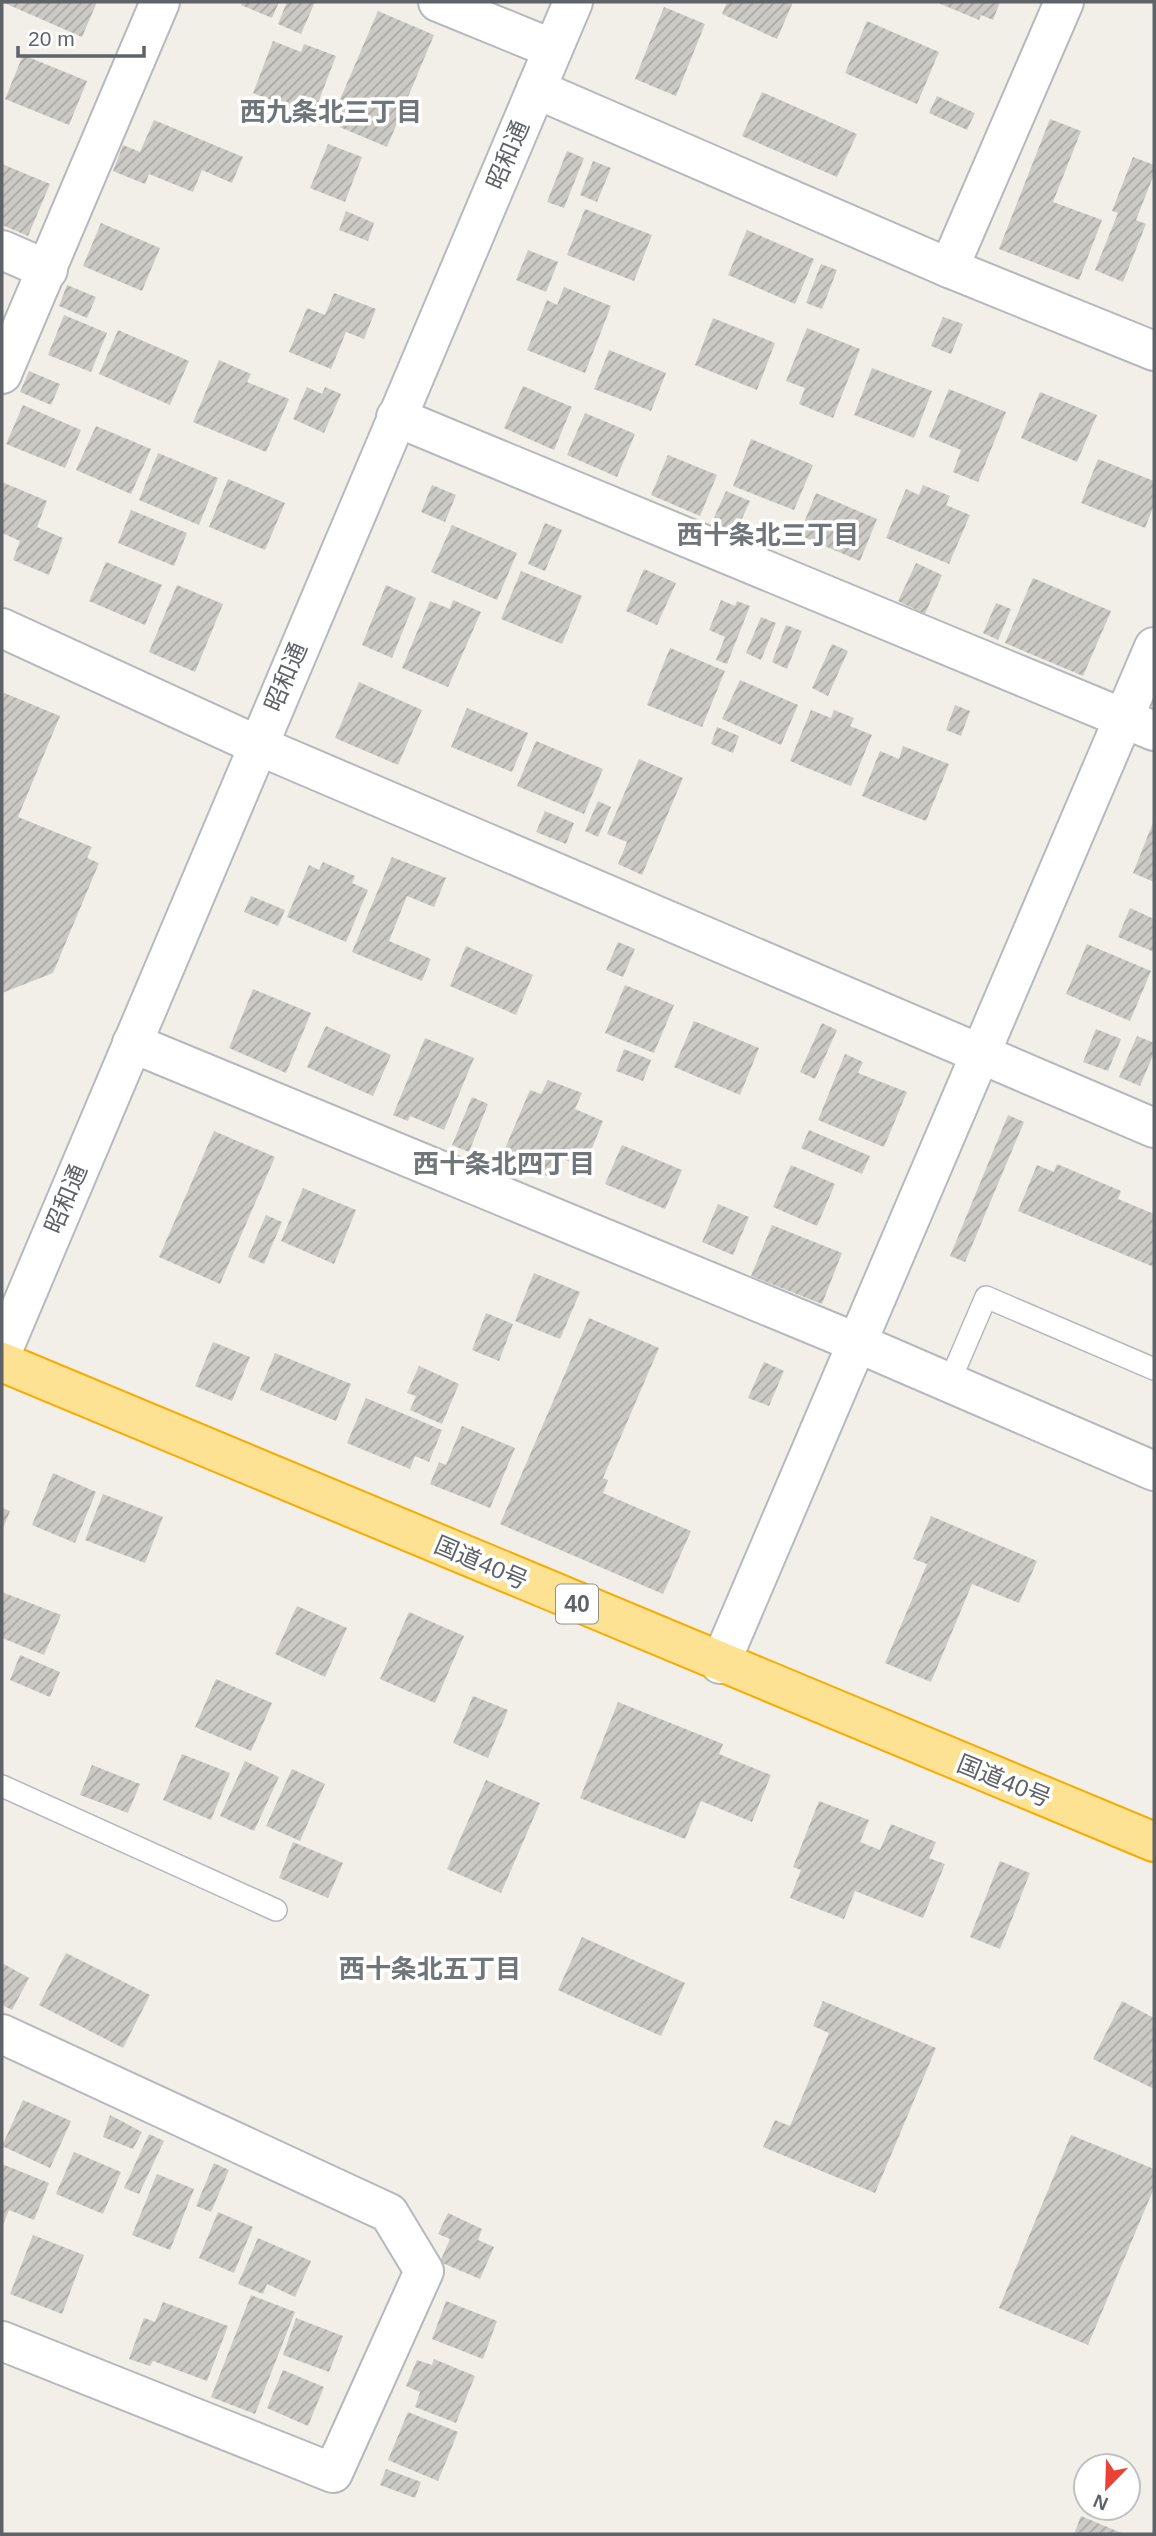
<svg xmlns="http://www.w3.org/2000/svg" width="1156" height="2536" viewBox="0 0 1156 2536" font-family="Helvetica,'Noto Sans JP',sans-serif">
<defs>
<pattern id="building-hatch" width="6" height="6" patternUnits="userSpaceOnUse" patternTransform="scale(1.75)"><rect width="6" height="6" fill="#cccac5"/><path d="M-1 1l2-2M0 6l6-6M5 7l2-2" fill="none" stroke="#a9a8a4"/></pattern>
</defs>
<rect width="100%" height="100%" fill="#f1efe8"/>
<g fill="url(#building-hatch)">
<polygon points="2,2 97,2 82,37"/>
<polygon points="242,2 279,2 272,18 241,5"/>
<polygon points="287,2 315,2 301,34 278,24"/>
<polygon points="727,2 793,2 777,39 722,14"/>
<polygon points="936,2 1000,2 993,20 981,15 979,20"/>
<polygon points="664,7 705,24 676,96 635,79"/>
<polygon points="378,11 434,35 387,147 330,123"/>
<polygon points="867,21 939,52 917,104 845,73"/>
<polygon points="273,41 301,52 304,44 336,56 313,116 253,93"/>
<polygon points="23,55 87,81 69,125 5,99"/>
<polygon points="762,92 857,134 837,177 742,136"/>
<polygon points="937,96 975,113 967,130 929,113"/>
<polygon points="1050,119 1081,131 1053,202 1102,220 1079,280 999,249"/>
<polygon points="154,120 243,157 232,183 202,170 193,192 149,174 145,184 113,171 123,145 140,152"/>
<polygon points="328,144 362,157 345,202 310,188"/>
<polygon points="567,151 584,158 564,208 547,202"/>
<polygon points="1133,157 1154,165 1154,174 1136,220 1146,224 1123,282 1095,270 1118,213 1112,211"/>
<polygon points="593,161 611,168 597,202 580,195"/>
<polygon points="2,164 50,184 28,236 2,225"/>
<polygon points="585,209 652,235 634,281 567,255"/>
<polygon points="346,211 374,223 368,241 339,230"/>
<polygon points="101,223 160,248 142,291 83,266"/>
<polygon points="747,230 814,259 795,304 728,275"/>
<polygon points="528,250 558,262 546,292 516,280"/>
<polygon points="821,264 837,270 822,309 806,303"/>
<polygon points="67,285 96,297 87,318 59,306"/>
<polygon points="564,287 611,306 585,373 527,350 547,300 557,305"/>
<polygon points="334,293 376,309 364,339 346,332 331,369 289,352 307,308 325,315"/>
<polygon points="64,315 107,333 91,372 48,355"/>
<polygon points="943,317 963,324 951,354 931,346"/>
<polygon points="713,318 775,343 757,390 695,365"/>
<polygon points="807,328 860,349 833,418 799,404 805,388 786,381"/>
<polygon points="118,330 189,361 170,405 99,374"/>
<polygon points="609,350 666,373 651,411 594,389"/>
<polygon points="219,360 251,374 247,382 289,399 266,452 193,422"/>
<polygon points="872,368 932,391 914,438 854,415"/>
<polygon points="29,371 60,384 51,405 20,392"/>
<polygon points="523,386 572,407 554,450 504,428"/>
<polygon points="307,387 322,394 325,387 341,394 324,433 293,419"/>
<polygon points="949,389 1006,412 978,482 953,472 961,450 929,437"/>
<polygon points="1040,392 1097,415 1077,462 1021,438"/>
<polygon points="23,405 81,430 65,468 6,444"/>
<polygon points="585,413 635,434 617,477 567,455"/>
<polygon points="96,426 151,449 131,494 76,470"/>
<polygon points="751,439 813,465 794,510 733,486"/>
<polygon points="158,453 218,478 199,525 139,500"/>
<polygon points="668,455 717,475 700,516 651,495"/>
<polygon points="1098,459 1154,481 1154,505 1145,528 1081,503"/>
<polygon points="228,479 285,503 265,550 209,527"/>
<polygon points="2,482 47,501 37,527 63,538 49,575 13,560 20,541 2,533"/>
<polygon points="432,485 456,495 445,522 421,512"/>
<polygon points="923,485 950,496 946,505 970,515 949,564 886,538 906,489 919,495"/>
<polygon points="726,491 750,501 736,532 712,522"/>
<polygon points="816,493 877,519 860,561 799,535"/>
<polygon points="131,510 187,533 174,566 118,543"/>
<polygon points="545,523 562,530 545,571 528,564"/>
<polygon points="452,525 517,553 497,600 431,572"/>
<polygon points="106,562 162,585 145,625 89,601"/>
<polygon points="916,563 942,575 925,614 898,601"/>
<polygon points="644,569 676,583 657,625 626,611"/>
<polygon points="521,571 582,596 562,644 501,619"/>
<polygon points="1033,578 1111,611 1083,676 1005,643"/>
<polygon points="177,585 223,604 195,672 149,652"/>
<polygon points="386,585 416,598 392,658 362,645"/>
<polygon points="453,600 481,612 448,687 402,668 430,601 450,609"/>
<polygon points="721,600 735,606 737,601 750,606 727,664 716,660 725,637 709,630"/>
<polygon points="996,603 1011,609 998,640 983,633"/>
<polygon points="761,617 776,623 761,660 746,653"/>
<polygon points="786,625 802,631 787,669 772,662"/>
<polygon points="832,644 848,651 828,696 812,688"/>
<polygon points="670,648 725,671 702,727 647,705"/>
<polygon points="740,680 798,705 781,745 722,719"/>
<polygon points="359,682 422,710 398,765 335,738"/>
<polygon points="2,692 60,716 18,817 92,847 87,858 99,863 53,973 2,993"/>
<polygon points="955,705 970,711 961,736 946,730"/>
<polygon points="467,708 528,733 512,772 451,747"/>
<polygon points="811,710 831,718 834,710 854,718 850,726 872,735 851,786 790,761"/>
<polygon points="717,727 739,736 733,753 711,744"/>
<polygon points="536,741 603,769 584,814 517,786"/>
<polygon points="903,746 949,764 926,821 862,796 880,751 899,759"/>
<polygon points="639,759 683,778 642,875 618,864 627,842 607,834"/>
<polygon points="598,801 611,807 598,837 585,831"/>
<polygon points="545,811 574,823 566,844 536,832"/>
<polygon points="1154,820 1154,882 1133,873"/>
<polygon points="392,857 446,878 434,907 407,896 389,941 431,959 422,981 352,952"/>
<polygon points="323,862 355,876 352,883 368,890 346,942 287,917 309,865 319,870"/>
<polygon points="251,896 285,910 278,926 244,912"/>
<polygon points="1130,908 1154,919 1154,952 1118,937"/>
<polygon points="618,942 635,949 623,977 606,970"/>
<polygon points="1087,944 1151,971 1130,1021 1066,994"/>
<polygon points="466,946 533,975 516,1015 450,986"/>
<polygon points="625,985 674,1005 654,1053 605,1033"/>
<polygon points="253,989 311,1013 286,1073 229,1048"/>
<polygon points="694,1021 759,1048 740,1095 674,1067"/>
<polygon points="822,1023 837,1030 815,1079 800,1072"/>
<polygon points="326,1026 391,1055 373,1096 307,1067"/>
<polygon points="1096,1029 1121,1039 1108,1071 1083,1062"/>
<polygon points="1137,1036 1154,1043 1154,1053 1140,1086 1119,1077"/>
<polygon points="425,1038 474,1058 444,1130 410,1116 408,1121 393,1115"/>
<polygon points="624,1049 651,1060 643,1081 616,1071"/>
<polygon points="845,1054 863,1062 858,1073 907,1092 884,1147 818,1120"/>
<polygon points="548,1080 582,1093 575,1109 603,1121 584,1168 556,1156 547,1176 501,1158 530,1090 541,1094"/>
<polygon points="472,1097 488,1104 469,1152 452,1145"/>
<polygon points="1008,1115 1024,1122 965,1262 950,1256"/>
<polygon points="809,1130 870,1156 862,1174 801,1148"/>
<polygon points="214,1131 275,1157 220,1284 159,1257"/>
<polygon points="622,1145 682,1170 665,1209 605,1184"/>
<polygon points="1057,1164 1121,1191 1118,1199 1154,1214 1154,1267 1018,1211 1037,1165 1054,1172"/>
<polygon points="791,1165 835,1184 817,1226 773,1207"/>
<polygon points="303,1188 356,1210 334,1264 281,1241"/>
<polygon points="718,1204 749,1217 733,1255 702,1242"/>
<polygon points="266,1215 282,1222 264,1264 248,1257"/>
<polygon points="772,1225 842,1253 822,1304 751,1276"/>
<polygon points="534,1273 580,1292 560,1339 515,1321"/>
<polygon points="486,1313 513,1324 499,1361 472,1350"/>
<polygon points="589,1318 659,1348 603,1478 608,1480 603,1493 691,1531 663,1594 500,1524"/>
<polygon points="213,1342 250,1357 232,1401 195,1386"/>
<polygon points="275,1353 351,1384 336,1421 260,1390"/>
<polygon points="764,1362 784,1371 769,1406 748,1398"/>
<polygon points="419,1366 459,1384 442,1424 410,1410 416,1396 407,1393"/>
<polygon points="366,1398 442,1430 429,1462 415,1456 410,1469 347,1443"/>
<polygon points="462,1426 515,1448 490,1508 430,1484 439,1462 446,1465"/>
<polygon points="53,1473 96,1492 75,1543 32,1525"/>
<polygon points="103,1494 163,1517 145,1563 85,1540"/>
<polygon points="2,1508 10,1511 2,1531"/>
<polygon points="931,1516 1037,1561 1019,1603 972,1584 931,1682 885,1663 927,1564 913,1559"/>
<polygon points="2,1592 61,1615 44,1655 2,1638"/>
<polygon points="297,1606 347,1628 325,1677 275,1654"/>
<polygon points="409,1612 464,1636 435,1703 380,1679"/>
<polygon points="20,1655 60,1672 50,1697 10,1680"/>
<polygon points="216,1679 272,1703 251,1751 195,1727"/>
<polygon points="473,1696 508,1710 488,1758 453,1743"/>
<polygon points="618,1702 723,1744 719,1754 771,1775 752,1822 701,1801 685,1839 580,1798"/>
<polygon points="182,1754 230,1773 211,1820 163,1800"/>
<polygon points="245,1761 279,1777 254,1831 220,1816"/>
<polygon points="92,1765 140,1784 128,1813 80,1795"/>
<polygon points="292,1769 325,1784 300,1841 266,1826"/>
<polygon points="486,1780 540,1803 501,1893 447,1869"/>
<polygon points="819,1801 869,1820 860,1842 880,1850 891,1824 936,1842 929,1858 945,1864 923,1918 855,1891 844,1919 790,1898 801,1870 793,1867"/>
<polygon points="293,1842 343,1863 328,1898 279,1878"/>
<polygon points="1000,1861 1030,1873 1000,1949 970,1937"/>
<polygon points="582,1937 685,1983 661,2036 558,1990"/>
<polygon points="66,1953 150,1995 123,2048 39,2005"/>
<polygon points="2,1963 29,1978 12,2010 2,2005"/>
<polygon points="823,2001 936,2048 875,2193 763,2147 775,2120 790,2126 829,2033 813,2026"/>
<polygon points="1122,2001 1154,2018 1154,2089 1093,2059"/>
<polygon points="23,2100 71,2121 50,2168 2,2146"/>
<polygon points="110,2115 142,2132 133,2149 103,2137"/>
<polygon points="149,2134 164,2141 139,2194 124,2188"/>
<polygon points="1071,2135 1154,2169 1154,2188 1088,2345 999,2308"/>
<polygon points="74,2152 121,2172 103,2214 56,2194"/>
<polygon points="214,2163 229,2170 211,2212 196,2206"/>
<polygon points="2,2164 49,2183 34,2220 9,2210 2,2227"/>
<polygon points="157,2174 194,2189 170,2250 132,2235"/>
<polygon points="218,2212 253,2227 234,2273 199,2258"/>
<polygon points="448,2213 482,2229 478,2240 494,2247 480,2279 440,2262 450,2239 438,2234"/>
<polygon points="33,2235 84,2255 62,2314 10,2294"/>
<polygon points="258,2238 311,2261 295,2297 267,2284 263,2294 238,2284"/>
<polygon points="251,2295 295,2312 255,2414 211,2397"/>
<polygon points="446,2301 497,2321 483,2359 432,2339"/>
<polygon points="163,2302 228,2326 207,2381 153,2361 150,2366 129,2359 144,2318 155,2322"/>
<polygon points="296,2318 343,2336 329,2372 283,2355"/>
<polygon points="434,2359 475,2376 456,2423 415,2407 420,2392 406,2386 417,2360 432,2365"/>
<polygon points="283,2370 324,2387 308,2426 267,2408"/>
<polygon points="408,2412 458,2432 438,2481 388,2460"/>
<polygon points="386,2469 421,2482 415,2498 380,2485"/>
<polygon points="1081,2516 1124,2534 1074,2534"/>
</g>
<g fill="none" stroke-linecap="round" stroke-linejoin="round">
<g stroke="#b5b8bc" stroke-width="24">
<g id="lane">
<polyline points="949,1383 986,1297 1154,1369"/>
<polyline points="2,1786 276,1910"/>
</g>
</g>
<g stroke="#b5b8bc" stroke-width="42">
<g id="street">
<polyline points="438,2 553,49"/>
<polyline points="536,89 949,268 1154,351"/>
<polyline points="2,250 48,270"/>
<polyline points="949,268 1064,2"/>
<polyline points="2,374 160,2"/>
<polyline points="396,417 1154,731"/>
<polyline points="2,628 257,745 1154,1128"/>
<polyline points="132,1043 855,1342 1154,1471"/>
<polyline points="2,2034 389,2213 424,2271 333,2473 2,2341"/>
</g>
</g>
<g stroke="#b6babf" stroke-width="42">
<g id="secondary">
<polyline points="2,1352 573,2"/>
<polyline points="720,1664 1154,647"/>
</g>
</g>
<g stroke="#f9ab00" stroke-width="42">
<polyline id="highway" points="2,1362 1154,1842"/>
</g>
<use href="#lane" stroke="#fff" stroke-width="21"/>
<use href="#street" stroke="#fff" stroke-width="38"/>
<use href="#secondary" stroke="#fff" stroke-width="38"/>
<use href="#highway" stroke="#fde293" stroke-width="38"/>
</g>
<g text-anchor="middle" stroke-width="7" stroke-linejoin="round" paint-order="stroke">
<rect fill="#fff" stroke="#8f9295" stroke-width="2" x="556" y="1584.5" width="42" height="39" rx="5"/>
<g font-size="23" font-weight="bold" fill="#5f6368">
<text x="577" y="1612">40</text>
</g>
<g font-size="24" fill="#5f6368" stroke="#fff">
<text transform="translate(508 155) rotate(-67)" y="8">昭和通</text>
<text transform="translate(286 677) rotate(-67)" y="8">昭和通</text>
<text transform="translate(66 1199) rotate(-67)" y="8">昭和通</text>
<text transform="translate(481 1563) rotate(23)" y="8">国道40号</text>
<text transform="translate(1004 1781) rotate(22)" y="8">国道40号</text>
</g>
<g font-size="26" font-weight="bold" fill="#70757a" stroke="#fff">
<text x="331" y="121">西九条北三丁目</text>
<text x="768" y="544">西十条北三丁目</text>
<text x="504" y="1173">西十条北四丁目</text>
<text x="430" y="1978">西十条北五丁目</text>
</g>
</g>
<rect width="1156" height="2536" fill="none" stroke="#5f6368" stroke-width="7"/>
<g transform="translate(1107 2487) rotate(203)"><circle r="33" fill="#ffffff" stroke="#bfc1c3" stroke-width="2"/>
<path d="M0-5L12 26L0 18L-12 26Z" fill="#ea4335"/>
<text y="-10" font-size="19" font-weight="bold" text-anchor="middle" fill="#5f6368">N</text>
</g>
<path d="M18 46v10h126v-10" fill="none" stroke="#5f6368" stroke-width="3.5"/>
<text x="28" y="46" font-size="21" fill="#5f6368" stroke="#ffffff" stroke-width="5" paint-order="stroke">20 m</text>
</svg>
